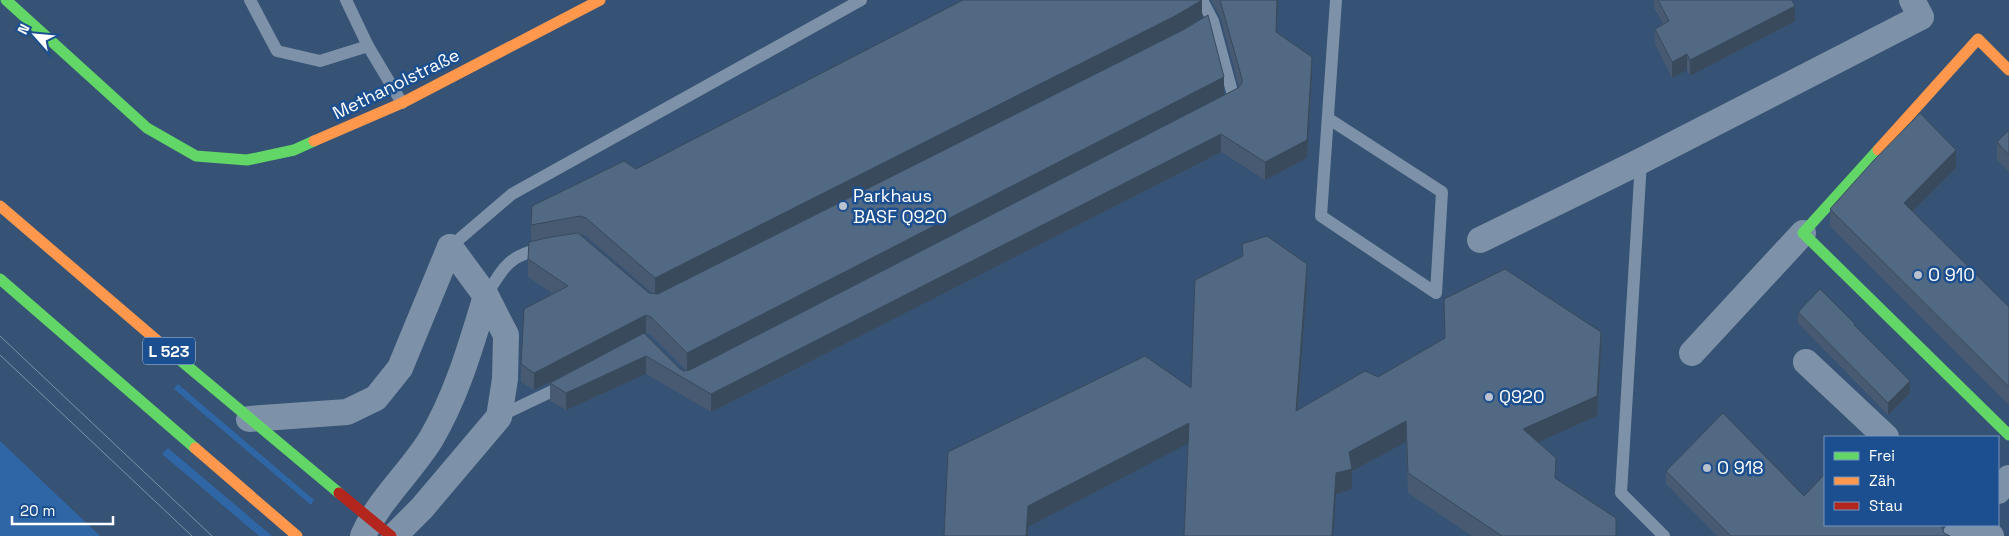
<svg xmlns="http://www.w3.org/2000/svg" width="2009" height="536" viewBox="0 0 2009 536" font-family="'Space Grotesk',sans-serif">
<rect width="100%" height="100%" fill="#365274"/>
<g fill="#2f66a5">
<polygon points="178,384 314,500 311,505 174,389"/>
<polygon points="0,441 100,536 0,536"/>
<polygon points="168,448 272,536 259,536 162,454"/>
</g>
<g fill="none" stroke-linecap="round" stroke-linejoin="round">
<g stroke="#7d92a8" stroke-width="12">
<polyline points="250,0 277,51 320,61 368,46"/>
<polyline points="346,0 368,46 402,103"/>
<polyline points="1202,0 1213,21 1234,99 1227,103"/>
<polyline points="1329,119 1442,192 1436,293 1321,216 1336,0"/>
<polyline points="1641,161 1621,493 1664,536"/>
<polyline points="450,247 512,194 861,0"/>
<path d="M486,296c18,-30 23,-41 59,-48"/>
<polyline points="500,416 565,385"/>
</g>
<g stroke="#7d92a8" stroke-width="26">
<polyline points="1480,240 1641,161 1921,17 1912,0"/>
<polyline points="1692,353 1803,233"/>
<polyline points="1806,362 1886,437"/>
<polyline points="249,419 347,412 376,398 400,368 450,247"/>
<polyline points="1998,491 2009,478"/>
<polyline points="1979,525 1991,536"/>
<path d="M363,536c16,-37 47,-63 68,-97 26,-44 40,-94 55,-143"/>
<polyline points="394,536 422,508 499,417 505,379 506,335 486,296 450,247"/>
<polyline points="1955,536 1966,525"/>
</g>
<g stroke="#63d668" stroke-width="11">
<polyline points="6,0 147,128 196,156 247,160 294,150 314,141"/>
<polyline points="1878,150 1803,233 2009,435"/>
<polyline points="0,279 195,448"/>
<polyline points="167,349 339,493"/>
</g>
<g stroke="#ff974d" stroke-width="11">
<polyline points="314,141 402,103 600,0"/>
<polyline points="1878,150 1978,39 2009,70"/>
<polyline points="0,206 167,349"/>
<polyline points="195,448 297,536"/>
</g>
<polyline stroke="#b3261e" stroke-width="11" points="339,493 391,536"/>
<g stroke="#7e92a7" stroke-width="1">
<polyline points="0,336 212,536"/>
<polyline points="0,355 192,536"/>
</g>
</g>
<g fill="#475a72" fill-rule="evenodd">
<path d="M1211,0h67l-1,33 35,42 -5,83 -42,22 -44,-28 -510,260 -65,-38 -80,36 -16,-9v-18l49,-26 -65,33 -13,-8v-18l32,-70 -25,-17v-18l3,-17v-17l105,-56 566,-151 -27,16 49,61 -536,276 2,-1 548,-282 1,-1 -18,-68zM580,234l6,2 67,58 -4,-1zM646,333l5,2 36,36h-3l-4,-2 -36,-35z"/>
<polygon points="1654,0 1792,0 1795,21 1690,76 1687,70 1672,78 1655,44 1655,29 1663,24 1654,8"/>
<polygon points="2009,130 2009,172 1997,160 1997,142"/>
<polygon points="1956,168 1913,211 2009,307 2009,405 1830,226 1830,209"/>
<polygon points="1242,244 1307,285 1298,410 1378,377 1445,338 1444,299 1601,353 1597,416 1538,442 1556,479 1616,536 1472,536 1408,493 1406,442 1352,471 1352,489 1336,494 1188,443 1028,527 944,536 1191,388 1242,256"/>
<polygon points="1798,312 1855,327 1910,393 1888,415 1798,323"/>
<polygon points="1666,471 1804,496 1944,533 1950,536 1717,536 1666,484"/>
</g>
<g fill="#394a5c">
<polygon points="1202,0 1202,18 1175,34 655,295 655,278"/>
<polygon points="1277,0 1278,0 1276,50 1276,32"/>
<polygon points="1795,6 1795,21 1690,76 1690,60"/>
<polygon points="1687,54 1687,70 1672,78 1672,62"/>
<polygon points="1312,57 1312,75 1307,158 1265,180 1265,162"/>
<polygon points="1224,77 1224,95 687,371 687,353"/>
<polygon points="1221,134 1221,152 711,412 711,394"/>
<polygon points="1956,150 1956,168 1904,220 1904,203"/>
<polygon points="1307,264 1307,285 1296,432 1296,411"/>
<polygon points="646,315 646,333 534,390 534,373"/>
<polygon points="1601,332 1601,353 1597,416 1523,449 1523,429"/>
<polygon points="646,356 646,374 566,410 566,393"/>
<polygon points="1910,381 1910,393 1888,415 1888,403"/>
<polygon points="1406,421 1406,442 1352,471 1352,489 1336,494 1333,536 1332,536 1336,473 1349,452"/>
<polygon points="1189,423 1189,443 1028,527 1028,536 1026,536 1028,506"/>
</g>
<g fill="#526984" stroke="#394a5c">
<polygon points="963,0 1202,0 1175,16 655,278 586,218 580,216 531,225 532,206 624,161 636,169"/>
<polygon points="1220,0 1277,0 1276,32 1312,57 1307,140 1265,162 1221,134 711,394 646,356 566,393 550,383 644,333 680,369 684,371 690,370 1238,88 1242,83 1242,79"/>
<polygon points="1658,0 1792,0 1795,6 1690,60 1687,54 1672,62 1655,29 1669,21"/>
<polygon points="1208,15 1224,77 687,353 651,317 646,315 534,373 521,364 524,309 568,286 528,259 529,242 551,237 578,233 649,293 658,294 1183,30"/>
<polygon points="1920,113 1956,150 1904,203 2009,307 2009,387 1830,209 1874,160"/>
<polygon points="2009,130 2009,155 1997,142"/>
<polygon points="1267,236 1307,264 1296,411 1365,371 1378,377 1445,338 1444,299 1505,269 1601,332 1597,396 1523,429 1556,458 1555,478 1616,518 1616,536 1502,536 1408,473 1406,421 1349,452 1352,469 1336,473 1332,536 1184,536 1189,423 1028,506 1026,536 944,536 948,452 1145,356 1191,388 1195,280 1243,256 1242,244"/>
<polygon points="1820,289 1855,324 1854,325 1910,381 1888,403 1798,312"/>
<polygon points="1723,413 1804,496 1825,474 1825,525 1941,525 1944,533 1950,536 1731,536 1666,471"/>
</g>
<g fill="#b9c2ce" stroke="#1b4f8f" stroke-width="2">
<circle cx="843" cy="206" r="5"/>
<circle cx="1918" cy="275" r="5"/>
<circle cx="1489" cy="397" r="5"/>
<circle cx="1707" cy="468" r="5"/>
</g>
<g text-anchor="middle" stroke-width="5" stroke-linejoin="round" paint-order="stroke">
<rect fill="#1b4f8f" stroke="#bbcadd" stroke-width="1" x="143" y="337.5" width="52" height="27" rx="4"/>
<g font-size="16" font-weight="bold" fill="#fff">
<text x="169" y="357">L 523</text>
</g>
<g font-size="18" fill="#fff" stroke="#1b4f8f">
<text transform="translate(396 84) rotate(-26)" y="6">Methanolstraße</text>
</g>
<g font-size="18" fill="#fff" stroke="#1b4f8f" text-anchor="start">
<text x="853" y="202">Parkhaus<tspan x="853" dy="21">BASF Q920</tspan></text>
<text x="1928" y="281">O 910</text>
<text x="1499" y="403">Q920</text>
<text x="1717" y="474">O 918</text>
</g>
</g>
<rect x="1824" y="436" width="175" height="90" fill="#1b4f8f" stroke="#7695bc"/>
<rect x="1834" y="452" width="25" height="8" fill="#63d668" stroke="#7695bc"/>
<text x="1869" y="461" font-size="15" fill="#ffffff">Frei</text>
<rect x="1834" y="477" width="25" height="8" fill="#ff974d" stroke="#7695bc"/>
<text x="1869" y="486" font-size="15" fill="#ffffff">Zäh</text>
<rect x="1834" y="502" width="25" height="8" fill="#b3261e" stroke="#7695bc"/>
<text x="1869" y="511" font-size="15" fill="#ffffff">Stau</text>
<g transform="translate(35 35) rotate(297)" stroke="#1b4f8f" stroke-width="4" paint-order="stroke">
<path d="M0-4L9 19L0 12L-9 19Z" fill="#ffffff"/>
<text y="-8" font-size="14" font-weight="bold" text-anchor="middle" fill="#ffffff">N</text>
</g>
<path d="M12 516v8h101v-8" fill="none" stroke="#ffffff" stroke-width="2.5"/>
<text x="20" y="516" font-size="15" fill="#ffffff" stroke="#1b4f8f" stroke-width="4" paint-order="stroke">20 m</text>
</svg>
